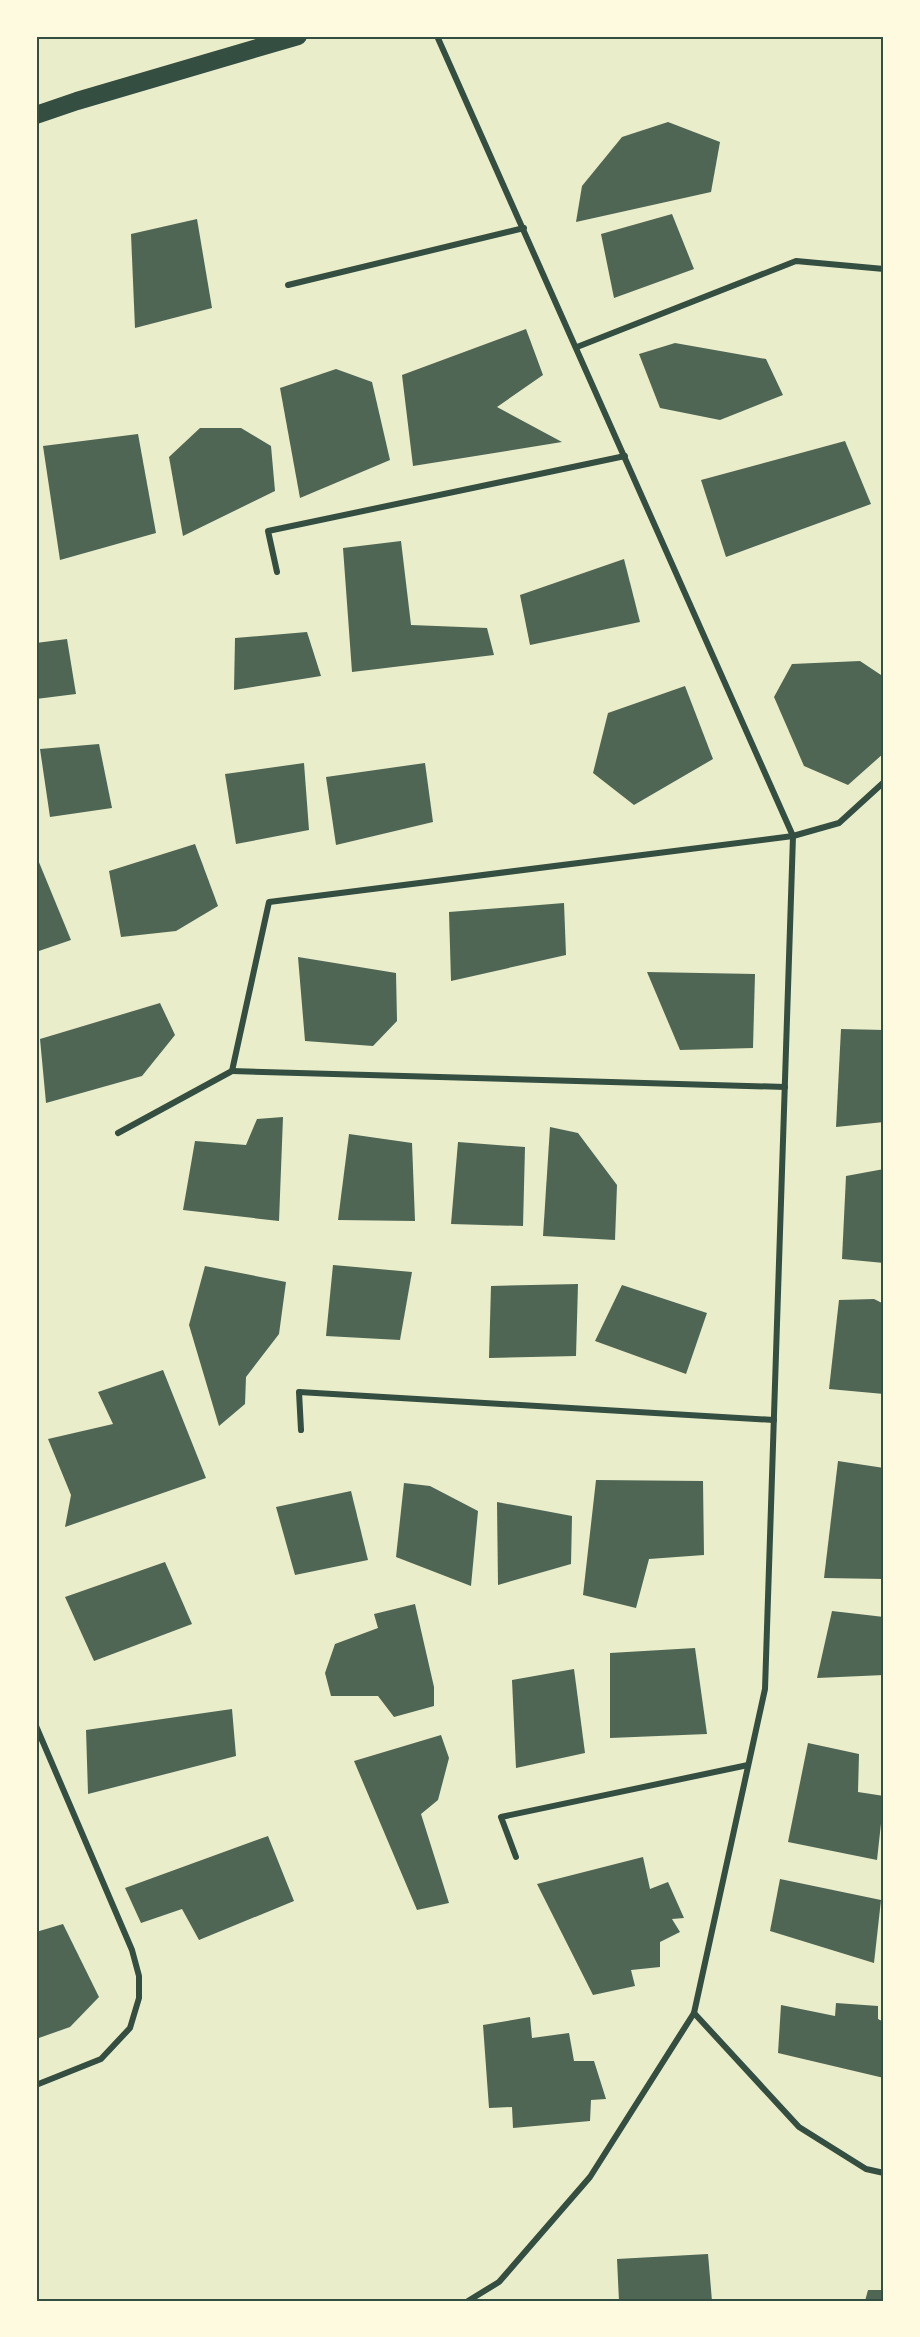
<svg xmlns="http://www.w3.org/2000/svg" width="920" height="2337" viewBox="0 0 920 2337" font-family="'Varela Round',sans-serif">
<rect width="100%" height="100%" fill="#e9edc9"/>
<g fill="#4f6655">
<polygon points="668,122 720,142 711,192 576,222 582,186 622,137"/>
<polygon points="672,214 694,269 614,298 601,234"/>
<polygon points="197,219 212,308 135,328 131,234"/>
<polygon points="526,329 543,375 497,407 562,442 413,466 402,375"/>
<polygon points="675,343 766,359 783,395 720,420 660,408 639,354"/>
<polygon points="336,369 372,382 390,460 300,498 280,388"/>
<polygon points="200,428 241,428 271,446 275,491 183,536 169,457"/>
<polygon points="138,434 156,533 60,560 43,446"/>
<polygon points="845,441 871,504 726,557 701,480"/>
<polygon points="401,541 411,625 487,628 494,655 352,672 343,548"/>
<polygon points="624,559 640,622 530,645 520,595"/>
<polygon points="307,632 321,676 234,690 235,638"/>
<polygon points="67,639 76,694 36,699 36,643"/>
<polygon points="860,661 884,677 884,753 848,785 804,766 774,697 792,664"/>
<polygon points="685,686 713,759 634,805 593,773 608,713"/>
<polygon points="99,744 112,808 50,817 40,749"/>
<polygon points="304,763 309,830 236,844 225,774"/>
<polygon points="425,763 433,822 336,845 326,777"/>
<polygon points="195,844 218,906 176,931 121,937 109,871"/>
<polygon points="36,855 71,940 36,952"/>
<polygon points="564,903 566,955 451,981 449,912"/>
<polygon points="298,957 396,973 397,1021 373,1046 305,1041"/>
<polygon points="647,972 755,974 753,1048 680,1050"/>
<polygon points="160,1003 175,1035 142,1076 46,1103 40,1039"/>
<polygon points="841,1029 884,1030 884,1122 836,1127"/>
<polygon points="283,1117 279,1221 183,1210 195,1141 246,1145 257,1119"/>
<polygon points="550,1127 578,1133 617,1185 615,1240 543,1236"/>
<polygon points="349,1134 412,1143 415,1221 338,1220"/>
<polygon points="458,1142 525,1147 523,1226 451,1224"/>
<polygon points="884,1169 884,1263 842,1259 846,1176"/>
<polygon points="333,1265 412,1272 400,1340 326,1336"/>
<polygon points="205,1266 286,1282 279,1334 246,1377 245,1404 219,1426 189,1325"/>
<polygon points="578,1284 576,1356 489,1358 491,1286"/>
<polygon points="622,1285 707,1313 686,1374 595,1341"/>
<polygon points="874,1299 884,1304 884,1394 829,1389 839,1300"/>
<polygon points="163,1370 206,1478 65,1527 71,1495 48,1439 113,1424 98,1392"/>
<polygon points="838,1461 884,1468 884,1579 824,1578"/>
<polygon points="596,1480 703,1481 704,1555 649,1559 636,1608 583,1595"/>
<polygon points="404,1483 430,1486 478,1511 471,1586 396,1557"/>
<polygon points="351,1491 368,1560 295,1575 276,1507"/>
<polygon points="497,1502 572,1516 571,1564 498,1585"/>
<polygon points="165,1562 192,1624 94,1661 65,1597"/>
<polygon points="415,1604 434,1687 434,1706 394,1717 378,1696 331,1696 325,1673 335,1644 378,1628 374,1614"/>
<polygon points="832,1611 884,1617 884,1675 817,1678"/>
<polygon points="695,1648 707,1734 610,1738 610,1653"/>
<polygon points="574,1669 585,1753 516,1768 512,1680"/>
<polygon points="232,1709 236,1756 88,1794 86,1730"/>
<polygon points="441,1735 449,1758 438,1800 421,1814 449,1903 417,1910 354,1761"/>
<polygon points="808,1743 859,1754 858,1792 884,1796 877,1860 788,1842"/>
<polygon points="268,1836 294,1901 199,1940 182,1909 141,1923 125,1888"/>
<polygon points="643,1857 650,1889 668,1882 684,1918 672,1919 680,1932 660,1942 660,1967 631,1970 635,1986 593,1995 537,1884"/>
<polygon points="780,1879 881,1900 874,1963 770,1931"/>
<polygon points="63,1924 99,1997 70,2027 36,2039 36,1932"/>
<polygon points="836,2003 878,2006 878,2019 884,2022 884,2078 778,2053 781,2005 835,2016"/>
<polygon points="530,2017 532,2038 569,2033 574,2061 594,2061 606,2099 591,2100 590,2121 513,2128 512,2107 489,2108 483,2025"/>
<polygon points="708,2254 712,2301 619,2301 617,2259"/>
<polygon points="868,2290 884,2290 884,2301 865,2301"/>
</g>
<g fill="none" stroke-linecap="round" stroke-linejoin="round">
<g stroke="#344e41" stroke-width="6">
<polyline points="437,36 793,836 765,1689 694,2013 590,2177 499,2282 468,2301"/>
<polyline points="288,285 524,228"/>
<polyline points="577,347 796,261 884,269"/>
<polyline points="277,572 268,531 625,456"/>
<polyline points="232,1071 785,1087"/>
<polyline points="118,1133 232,1071 269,902 793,836 839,823 884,782"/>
<polyline points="301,1430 299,1392 774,1420"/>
<polyline points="36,1726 132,1950 139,1976 139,1998 130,2028 101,2059 36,2085"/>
<polyline points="516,1857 501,1817 748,1765"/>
<polyline points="694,2013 799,2127 866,2169 884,2173"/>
</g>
<polyline stroke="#344e41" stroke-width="18" points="36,115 77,101 298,36"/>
</g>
<rect width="920" height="2337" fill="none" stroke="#fefae0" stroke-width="75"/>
<rect x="38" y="38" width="844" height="2262" fill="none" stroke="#344e41" stroke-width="2"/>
</svg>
